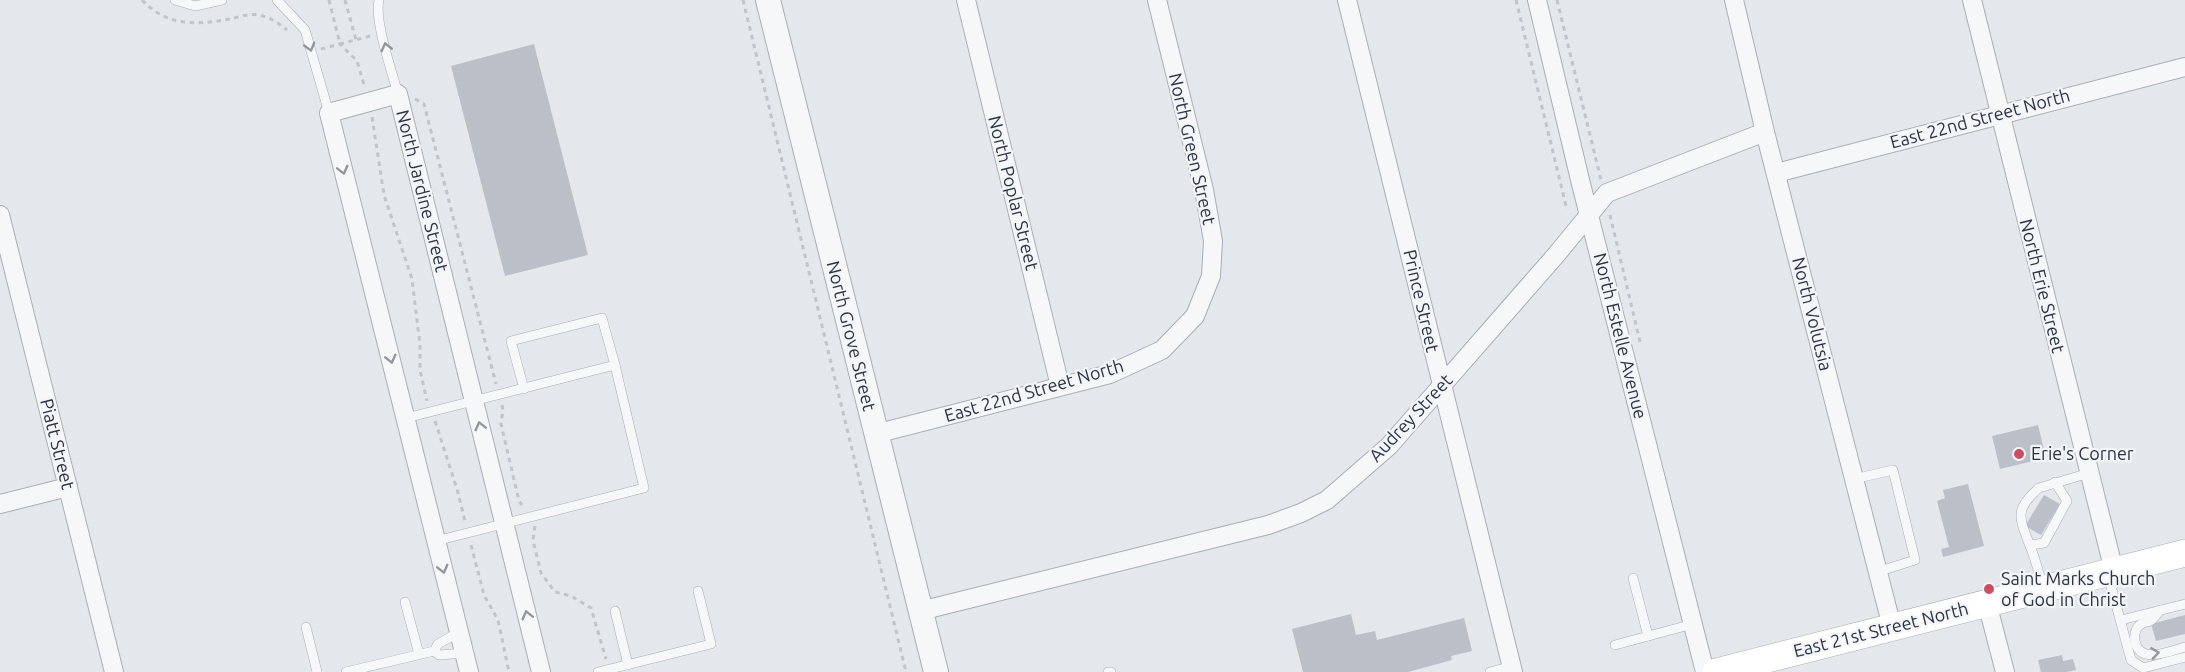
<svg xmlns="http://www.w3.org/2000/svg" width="2185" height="672" viewBox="0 0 2185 672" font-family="Ubuntu,sans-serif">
<rect width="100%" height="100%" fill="#e4e7eb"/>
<g fill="#bbc0c8">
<polygon points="534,44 588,255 505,276 451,66"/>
<polygon points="2038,425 2046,458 2000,469 1992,436"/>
<polygon points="1968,484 1984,546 1943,557 1941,549 1949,547 1937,501 1945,498 1943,490"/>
<polygon points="2044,495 2060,504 2041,535 2025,526"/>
<polygon points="1351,614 1356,635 1375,631 1377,640 1464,618 1472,651 1451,656 1452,660 1408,672 1303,672 1292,629"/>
<polygon points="2185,615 2185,634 2156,641 2151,624"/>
<polygon points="2062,655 2063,661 2073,659 2076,670 2066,672 2041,672 2038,660"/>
</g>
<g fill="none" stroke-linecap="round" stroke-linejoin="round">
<g stroke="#a9aeb5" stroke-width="10">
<g id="service">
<polyline points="175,0 195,6 222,0"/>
<polyline points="277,0 305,30 329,113"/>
<path d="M379,0c-5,20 13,72 19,94"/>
<polyline points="524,389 511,341 602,318 615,365"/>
<polyline points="406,418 615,365 644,488 436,541"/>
<polyline points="1854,479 1893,470 1915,560 1877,572"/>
<polyline points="2030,545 2044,543 2067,501 2055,482"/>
<polyline points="2108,575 2131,660 2143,668 2185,657"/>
<polyline points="1633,578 1648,636"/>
<path d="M2043,588c-4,-14 -7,-28 -13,-42 -10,-27 -17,-36 9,-58l50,-15"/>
<polyline points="405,602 419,654"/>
<path d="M2160,610c-3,4 -6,9 -10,11 -5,2 -9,1 -13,7 -2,4 -3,9 -2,13 4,24 35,10 50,6"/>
<polyline points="615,611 628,665"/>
<polyline points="2121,620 2185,604"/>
<polyline points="306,627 317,672"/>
<polyline points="1615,645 1693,624"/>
<polyline points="434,651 439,655 464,653"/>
<polyline points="346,672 434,651 438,644 459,632"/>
<polyline points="598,672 711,644 698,591"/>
<polyline points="1108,672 1111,672"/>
<polyline points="1490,672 1512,666"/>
</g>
</g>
<g stroke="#a9aeb5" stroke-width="20">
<g id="minor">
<polyline points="966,0 1060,386"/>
<polyline points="1347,0 1513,672"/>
<polyline points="1537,0 1581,184 1705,672"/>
<polyline points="1734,0 1765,132 1892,627"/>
<polyline points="1972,0 2114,571"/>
<polyline points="1776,173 2185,67"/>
<polyline points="0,215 114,672"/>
<polyline points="875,434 1110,374 1162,350 1195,316 1211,276 1213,241 1204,190 1157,0"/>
<polyline points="0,504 68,487"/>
<polyline points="1987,603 2005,672"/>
<polyline points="920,611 1268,525 1301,513 1327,500 1389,446 1556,255 1607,193 1765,132"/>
<polyline points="469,672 329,113 398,94 541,672"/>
</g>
</g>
<g stroke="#a9aeb5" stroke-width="26">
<polyline id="tertiary" points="768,0 936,672"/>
</g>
<g stroke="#a9aeb5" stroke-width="28">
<polyline id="secondary" points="1716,672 2185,553"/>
</g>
<g stroke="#c1c4ca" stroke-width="3" stroke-dasharray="4.5 4.5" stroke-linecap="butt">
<path d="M142,0c26,27 54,25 88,19 9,-2 20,-6 28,-4 12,2 20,8 29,15"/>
<polyline points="329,0 340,44 370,36"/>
<polyline points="345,0 356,40"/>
<polyline points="743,0 906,672"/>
<polyline points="1516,0 1567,210"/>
<polyline points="1557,0 1601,180"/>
<polyline points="321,49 340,44 357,61 365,88"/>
<polyline points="415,99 424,104 496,384"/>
<polyline points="372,117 384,195 412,279 420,345 420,370 427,401"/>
<polyline points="1610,215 1641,346"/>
<polyline points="502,405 503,410 501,424 519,501 524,508"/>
<polyline points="435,421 457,489 465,521"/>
<polyline points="535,526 533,540 541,573 555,592 571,596 591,608 606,659"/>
<polyline points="471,545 484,595 498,620 509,672"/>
</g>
<use href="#service" stroke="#f6f7f9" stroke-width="9"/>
<use href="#minor" stroke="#f6f7f9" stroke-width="18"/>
<use href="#tertiary" stroke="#f6f7f9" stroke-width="24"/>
<use href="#secondary" stroke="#fff" stroke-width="27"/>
</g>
<defs><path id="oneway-chevron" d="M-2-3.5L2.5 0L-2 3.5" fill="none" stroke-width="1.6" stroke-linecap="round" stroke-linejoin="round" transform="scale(1.5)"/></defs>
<g stroke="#91969e">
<use href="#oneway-chevron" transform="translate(310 47) rotate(74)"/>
<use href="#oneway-chevron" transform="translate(386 47) rotate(-104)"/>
<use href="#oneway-chevron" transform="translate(343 170) rotate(76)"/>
<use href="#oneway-chevron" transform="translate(391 359) rotate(76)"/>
<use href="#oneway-chevron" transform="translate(480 426) rotate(-104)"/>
<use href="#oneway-chevron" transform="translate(443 569) rotate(76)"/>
<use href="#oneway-chevron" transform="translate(527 615) rotate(-104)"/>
<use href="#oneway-chevron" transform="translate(2155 653) rotate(-8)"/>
</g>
<g fill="#ca4e61" stroke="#f3f5f8" stroke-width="2">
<circle cx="2019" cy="454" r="6"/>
<circle cx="1989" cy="589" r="6"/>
</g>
<g text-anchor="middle" stroke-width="4.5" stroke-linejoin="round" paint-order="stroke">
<g font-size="18" fill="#2c3443" stroke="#f3f5f8">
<text transform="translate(1980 119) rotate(-15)" y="6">East 22nd Street North</text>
<text transform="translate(1192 149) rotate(77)" y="6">North Green Street</text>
<text transform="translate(422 191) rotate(76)" y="6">North Jardine Street</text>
<text transform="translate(1013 193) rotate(76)" y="6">North Poplar Street</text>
<text transform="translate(2042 286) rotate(76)" y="6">North Erie Street</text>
<text transform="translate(1421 301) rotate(77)" y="6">Prince Street</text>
<text transform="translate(1812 314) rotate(76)" y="6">North Volutsia</text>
<text transform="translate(851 336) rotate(76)" y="6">North Grove Street</text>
<text transform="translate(1620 336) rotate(76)" y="6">North Estelle Avenue</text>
<text transform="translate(1034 391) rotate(-16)" y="6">East 22nd Street North</text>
<text transform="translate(1411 418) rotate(-47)" y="6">Audrey Street</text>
<text transform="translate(57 444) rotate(76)" y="6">Piatt Street</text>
<text transform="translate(1881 630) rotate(-14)" y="6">East 21st Street North</text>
</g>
<g font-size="18" fill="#2c3443" stroke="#f3f5f8" text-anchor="start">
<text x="2031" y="460">Erie's Corner</text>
<text x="2001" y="585">Saint Marks Church<tspan x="2001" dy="21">of God in Christ</tspan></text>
</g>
</g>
</svg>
